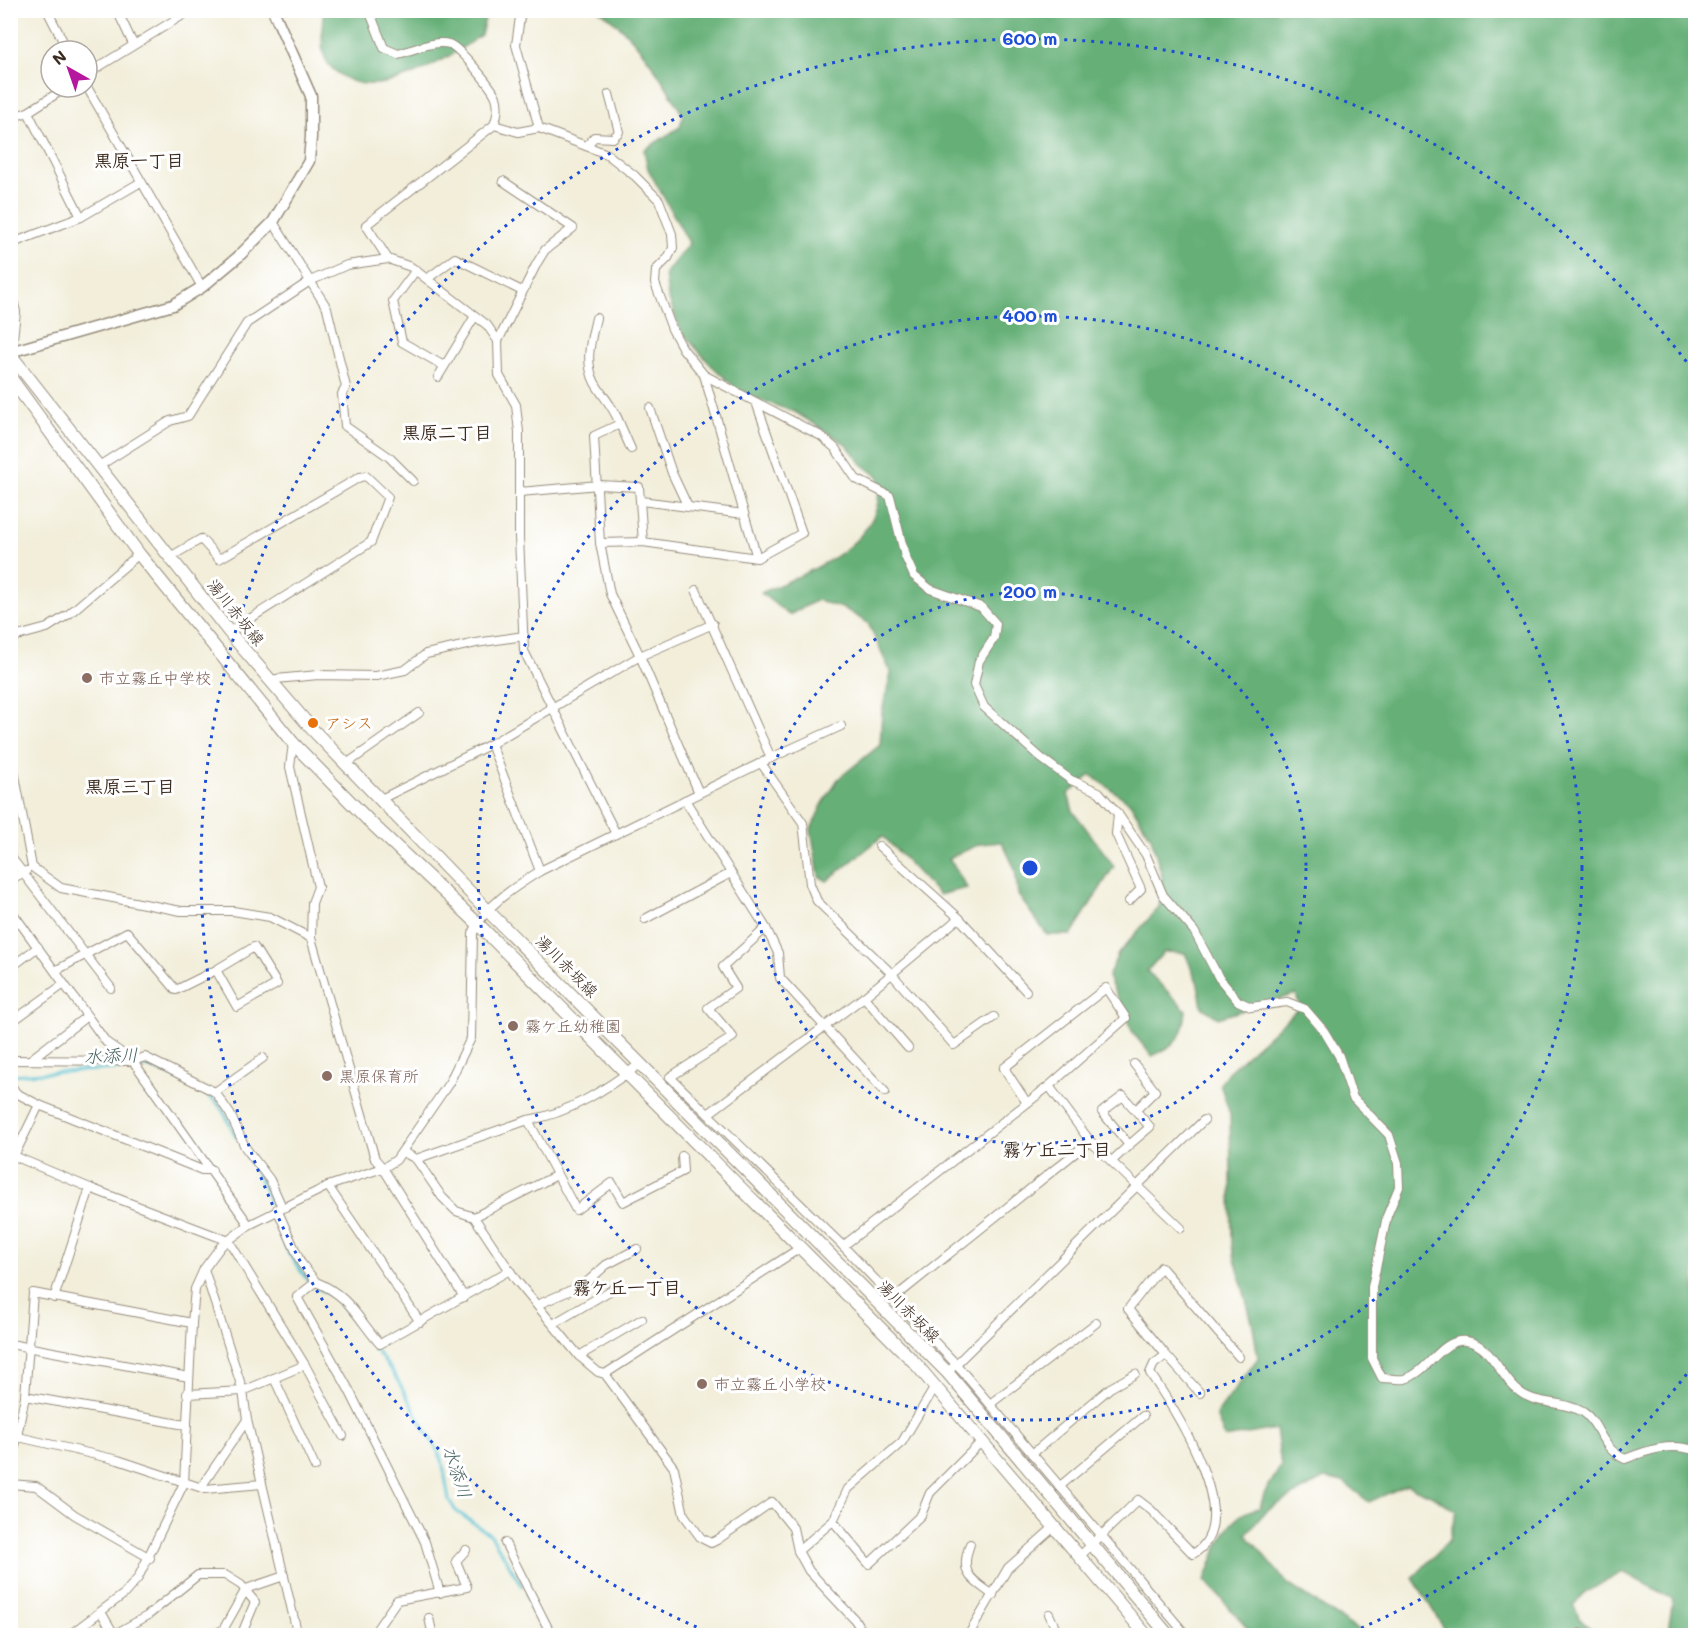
<svg xmlns="http://www.w3.org/2000/svg" width="1706" height="1646" viewBox="0 0 1706 1646" font-family="Mali,'Klee One',sans-serif">
<rect width="100%" height="100%" fill="#fff"/>
<filter id="ink" filterUnits="userSpaceOnUse"><feTurbulence type="fractalNoise" baseFrequency=".0167" numOctaves="2"/><feDisplacementMap in="SourceGraphic" scale="12" xChannelSelector="R" yChannelSelector="G"/><feConvolveMatrix kernelMatrix="1 2 1 2 8 2 1 2 1" color-interpolation-filters="sRGB"/></filter>
<filter id="wash" filterUnits="userSpaceOnUse"><feTurbulence type="fractalNoise" baseFrequency=".008" numOctaves="4" result="noise"/><feDisplacementMap in="SourceGraphic" scale="24" xChannelSelector="R" yChannelSelector="G"/><feGaussianBlur stdDeviation="1.35" result="paint"/><feColorMatrix in="noise" values="0 0 0 0 0 0 0 0 0 0 0 0 0 0 0 0 0 1.4 0 .05"/><feComposite in="paint" operator="in"/></filter>
<g filter="url(#wash)">
<rect width="100%" height="100%" fill="#f2eeda"/>
<g fill="#66b078" stroke="#506d4b" stroke-width="1.5">
<path d="M323,11h164l-6,24c-32,23 -105,70 -142,39 -7,-5 -14,-13 -16,-22 -2,-13 0,-28 0,-41z"/>
<path d="M600,11h1095v1624h-25l-2,-4 5,-32 -50,-27 -39,21 -10,13 5,12 18,17h-149l-35,-57 36,-38 7,-29 -25,-16 -24,-10 -38,17 -26,-20 -18,-4 -58,32 -21,24 42,50 68,45 20,6h-123l-48,-55c12,-29 20,-67 55,-72l4,-14 17,-28 -5,-37 -51,9 -9,-23 42,-57 -5,-32 -21,-79 -2,-133 -10,-30 8,-12 72,-65 -4,-13 -78,24 -16,-11 -4,-23 -13,-31 -21,-1 -17,19 39,39c-2,27 -10,36 -34,46l-19,-23 -25,-56 10,-23 41,-47 3,-31 -11,-39 -21,-34 -39,-28 -23,19 5,17 41,55 -43,69h-24l-29,-40 -3,-26 -13,-27 -22,2 -31,14 18,30 -28,7 -56,-59 -56,45 -8,-5 -8,-47 11,-24 16,-26 42,-34 2,-33 9,-39 -23,-50 -23,-14 -28,-9 -28,15 -28,-22c40,-18 99,-38 115,-83 4,-10 2,-23 3,-33l-17,-13 -16,-20 -51,-32 -53,-18 -32,-30 -29,-33 -13,-34 -3,-23 24,-31 -41,-74 -4,-19 36,-23 3,-11c-19,-36 -48,-83 -83,-105z"/>
</g>
<g fill="none" stroke-linecap="round" stroke-linejoin="round">
<g stroke="#56c1d1" stroke-width="3">
<path d="M10,1075l139,-8c22,7 50,20 68,36 8,8 13,23 19,34"/>
<polyline points="247,1156 265,1189 288,1253 309,1282"/>
<polyline points="318,1288 336,1298 394,1374 442,1459 449,1500 456,1511 491,1535 522,1586"/>
<polyline points="527,1594 531,1608 547,1636"/>
</g>
</g>
</g>
<g filter="url(#ink)">
<g fill="none" stroke-linecap="round" stroke-linejoin="round">
<g stroke="#968c7c" stroke-width="10">
<g id="minor">
<polyline points="47,10 68,51"/>
<polyline points="117,10 133,44"/>
<path d="M369,10l15,38 14,6c15,-4 36,-14 51,-10 10,3 43,43 47,53 3,9 1,20 -2,28l-128,100 22,34"/>
<polyline points="521,10 516,45 539,128"/>
<polyline points="87,74 191,10"/>
<polyline points="87,87 202,287"/>
<polyline points="10,118 28,112 67,87"/>
<path d="M494,125l24,7 21,-4 68,26 28,22 24,24 13,34 1,14 -5,10 -12,12 -1,13 17,46 11,20 21,26 117,61 14,12 21,31 34,17 15,60 9,20 16,13 51,18 15,17 -2,14 -15,23 -5,24 10,22 57,51 30,22 28,12 19,22 28,41 17,40 31,36 25,47 19,23 13,6 36,-5 18,7 19,22 15,25 14,42 36,37 9,28 1,24 -12,29 -15,71v71l10,20c7,0 16,2 23,1 24,-7 36,-41 61,-38 24,3 33,32 49,47 19,19 46,11 68,24 17,11 16,35 42,47 23,-9 46,-17 71,-8"/>
<polyline points="587,146 594,137 613,138 619,132 609,94"/>
<polyline points="81,217 141,182"/>
<polyline points="273,222 327,308 346,387 342,394 345,426 389,457 413,481"/>
<polyline points="10,244 81,217 28,112"/>
<polyline points="416,270 393,301 402,342 444,366"/>
<polyline points="427,279 455,258 522,291"/>
<path d="M596,318c-5,22 -12,44 -1,65 10,17 17,21 25,41l-26,12 6,107 10,51 30,62 59,137"/>
<polyline points="498,341 537,263 545,250 573,228 503,181"/>
<polyline points="704,375 757,558"/>
<polyline points="438,377 475,316"/>
<polyline points="650,408 672,473 688,507"/>
<polyline points="620,424 631,449"/>
<polyline points="99,466 170,421 188,416 247,323 310,281 347,265 388,259 411,267 487,325 498,341 499,375 516,405 519,432 519,537 524,651 616,834"/>
<polyline points="520,492 599,485 639,487 643,542"/>
<polyline points="641,501 744,514"/>
<polyline points="600,543 643,542 757,558 802,533 757,405"/>
<polyline points="170,557 201,539 219,559 360,477 366,476 388,497 371,542 229,632"/>
<polyline points="696,590 771,758"/>
<polyline points="10,638 47,628 69,614 139,554"/>
<polyline points="270,682 276,679 318,675 376,676 405,670 426,654 476,643 524,636"/>
<polyline points="293,743 290,767 318,887 312,903 311,938 375,1159 383,1168 464,1297"/>
<polyline points="491,744 540,871"/>
<polyline points="10,749 32,867 61,888 181,911 233,911 270,917 311,938"/>
<polyline points="761,763 803,823 810,884 817,901 891,973 954,1045 994,1017"/>
<polyline points="345,765 419,713"/>
<polyline points="379,800 491,744 640,656 713,624"/>
<polyline points="685,800 766,928 778,953 780,978 885,1092"/>
<polyline points="1118,814 1116,834 1141,889 1129,901"/>
<polyline points="879,846 959,918 1026,991"/>
<polyline points="10,856 111,988"/>
<polyline points="10,880 26,871"/>
<polyline points="10,909 106,1042 133,1061 249,1225"/>
<polyline points="645,919 731,873"/>
<polyline points="766,928 723,967 736,988 708,1008 733,1037 670,1077 843,1246 955,1363 1187,1636"/>
<polyline points="10,968 38,947"/>
<polyline points="55,971 127,932 176,990 216,970 237,1007 277,984 254,947 216,970"/>
<polyline points="864,997 908,1048"/>
<polyline points="10,1023 64,984"/>
<polyline points="10,1060 133,1061 145,1057 215,1092 263,1058"/>
<polyline points="30,1060 87,1016"/>
<polyline points="1134,1064 1155,1091 1136,1110"/>
<polyline points="10,1083 16,1093 39,1105 202,1170 212,1170"/>
<polyline points="215,1092 230,1114 245,1147 270,1180 282,1207"/>
<polyline points="1027,1103 1004,1068 1106,988 1126,1018 1049,1086"/>
<polyline points="39,1105 14,1156 90,1188 54,1298"/>
<polyline points="708,1114 864,997 959,918"/>
<polyline points="528,1120 576,1210 612,1183 623,1202 683,1171 682,1156"/>
<path d="M403,1152l13,7 112,-39c41,-6 80,-32 113,-57"/>
<polyline points="416,1159 442,1197 456,1211 474,1217 516,1280 579,1356 598,1372 605,1374 674,1468 684,1515 701,1538 711,1543 717,1540 772,1502 793,1528 798,1551 809,1571 855,1620 865,1636"/>
<polyline points="1113,1160 1129,1145 1102,1112 1123,1096 1150,1127 1129,1145"/>
<polyline points="328,1186 420,1322"/>
<polyline points="90,1188 229,1241 305,1365 243,1391 187,1394"/>
<polyline points="277,1209 301,1263 316,1282 297,1297 349,1390 425,1542 440,1593"/>
<polyline points="474,1217 557,1175"/>
<polyline points="843,1246 1049,1086 1090,1141 1181,1228"/>
<polyline points="204,1269 243,1391 247,1420 298,1636"/>
<path d="M316,1282c33,13 42,37 64,62l130,-74"/>
<polyline points="894,1298 1090,1141"/>
<polyline points="537,1305 585,1284 606,1265 637,1249"/>
<polyline points="553,1324 618,1286"/>
<polyline points="10,1344 189,1377"/>
<polyline points="1166,1355 1200,1393"/>
<polyline points="579,1356 642,1319"/>
<polyline points="305,1365 343,1436"/>
<polyline points="952,1368 1204,1120"/>
<polyline points="605,1374 800,1248"/>
<polyline points="274,1378 315,1467"/>
<polyline points="25,1396 185,1425"/>
<polyline points="990,1404 1096,1323"/>
<polyline points="10,1435 118,1460 205,1489 262,1484"/>
<polyline points="1032,1454 1110,1388 1135,1374"/>
<polyline points="10,1472 25,1396 33,1293 192,1323"/>
<polyline points="10,1484 36,1486 75,1515 150,1558"/>
<polyline points="201,1487 247,1420"/>
<polyline points="1059,1487 1143,1416"/>
<polyline points="833,1521 869,1564 921,1515 930,1493 982,1441"/>
<polyline points="505,1543 552,1636"/>
<path d="M970,1544c-11,30 0,34 23,51"/>
<polyline points="798,1551 833,1521 848,1489 902,1442 936,1385"/>
<path d="M1080,1556l58,-56 13,10 42,44c55,-32 -18,-144 -43,-181l4,-9 12,-9 -38,-46 33,-42 78,90"/>
<polyline points="246,1589 284,1576"/>
<polyline points="101,1612 115,1636"/>
<polyline points="1049,1614 1059,1636"/>
<polyline points="429,1618 433,1636"/>
<polyline points="1581,1633 1584,1636"/>
<polyline points="115,1634 147,1616 198,1575 225,1575 241,1585 255,1602 241,1636"/>
<path d="M68,1636l56,-42 14,-16 46,-95 8,-160 3,-34 9,-20 17,-23 28,-21 79,-39 55,-18 13,-8 53,-77 22,-45 2,-105c11,-27 43,-47 67,-62l231,-113 70,-32"/>
<polyline points="209,1636 223,1630 246,1589"/>
<polyline points="372,1636 397,1600 467,1587 456,1561 466,1550"/>
<polyline points="968,1636 1008,1568 1054,1527"/>
</g>
</g>
<g stroke="#968c7c" stroke-width="13">
<polyline id="tertiary" points="10,352 173,305 202,287 238,257 273,222 309,161 311,137 311,96 273,10"/>
</g>
<g stroke="#968c7c" stroke-width="14">
<g id="secondary">
<polyline points="10,297 14,312 10,347"/>
<polyline points="10,354 229,632 312,729 489,912 947,1372 1169,1636"/>
<polyline points="10,377 139,554 293,743 369,821 477,923 915,1363 1147,1636"/>
</g>
</g>
<use href="#minor" stroke="#fff" stroke-width="8"/>
<use href="#tertiary" stroke="#fff" stroke-width="10"/>
<use href="#secondary" stroke="#fff" stroke-width="12"/>
</g>
</g>
<g fill="none" stroke="#1d4ed8" stroke-width="3" stroke-dasharray="3 6">
<circle cx="1030" cy="868" r="276"/>
<circle cx="1030" cy="868" r="552"/>
<path d="M1692 1367A829 829 0 0 1 1347 1634M713 1634A829 829 0 1 1 1692 369"/>
</g>
<g fill="#8d6e63" stroke="#fff" stroke-width="2">
<circle cx="87" cy="678" r="6"/>
<circle cx="513" cy="1026" r="6"/>
<circle cx="327" cy="1076" r="6"/>
<circle cx="702" cy="1384" r="6"/>
</g>
<circle fill="#e8710a" stroke="#fff" stroke-width="2" cx="313" cy="723" r="6"/>
<g text-anchor="middle" stroke-width="6" stroke-linejoin="round" paint-order="stroke">
<g font-size="16" fill="#3b2a1e" stroke="#fff">
<text transform="translate(236 612) rotate(51)" y="6">湯川赤坂線</text>
<text transform="translate(567 966) rotate(45)" y="6">湯川赤坂線</text>
<text transform="translate(909 1311) rotate(45)" y="6">湯川赤坂線</text>
</g>
<g font-size="16" fill="#785e54" stroke="#fff" text-anchor="start">
<text x="99" y="684">市立霧丘中学校</text>
<text x="525" y="1032">霧ケ丘幼稚園</text>
<text x="339" y="1082">黒原保育所</text>
<text x="714" y="1390">市立霧丘小学校</text>
</g>
<g font-size="16" fill="#c56008" stroke="#fff" text-anchor="start">
<text x="325" y="729">アシス</text>
</g>
<g font-size="18" font-weight="bold" fill="#3b2a1e" stroke="#fff">
<text x="139" y="167">黒原一丁目</text>
<text x="447" y="439">黒原二丁目</text>
<text x="130" y="793">黒原三丁目</text>
<text x="1057" y="1156">霧ケ丘二丁目</text>
<text x="627" y="1294">霧ケ丘一丁目</text>
</g>
<g font-size="18" font-style="italic" fill="#445f5d" stroke="#fff">
<text transform="translate(111 1056) rotate(-2)" y="6">水添川</text>
<text transform="translate(457 1472) rotate(72)" y="6">水添川</text>
</g>
</g>
<circle cx="1030" cy="868" r="9" fill="#1d4ed8" stroke="#fff" stroke-width="3"/>
<g font-size="18" text-anchor="middle" font-weight="bold" fill="#1d4ed8" stroke="#fff" stroke-width="6" stroke-linejoin="round" paint-order="stroke">
<text x="1030" y="45">600 m</text>
<text x="1030" y="322">400 m</text>
<text x="1030" y="598">200 m</text>
</g>
<rect width="1706" height="1646" fill="none" stroke="#fff" stroke-width="36"/>
<g transform="translate(69 69) rotate(320)"><circle r="28" fill="#ffffff" stroke="#b1aaa5" stroke-width="1.5"/>
<path d="M0-4.5L10 22L0 15L-10 22Z" fill="#b5179e"/>
<text y="-9" font-size="16" font-weight="bold" text-anchor="middle" fill="#3b2a1e">N</text>
</g>
</svg>
